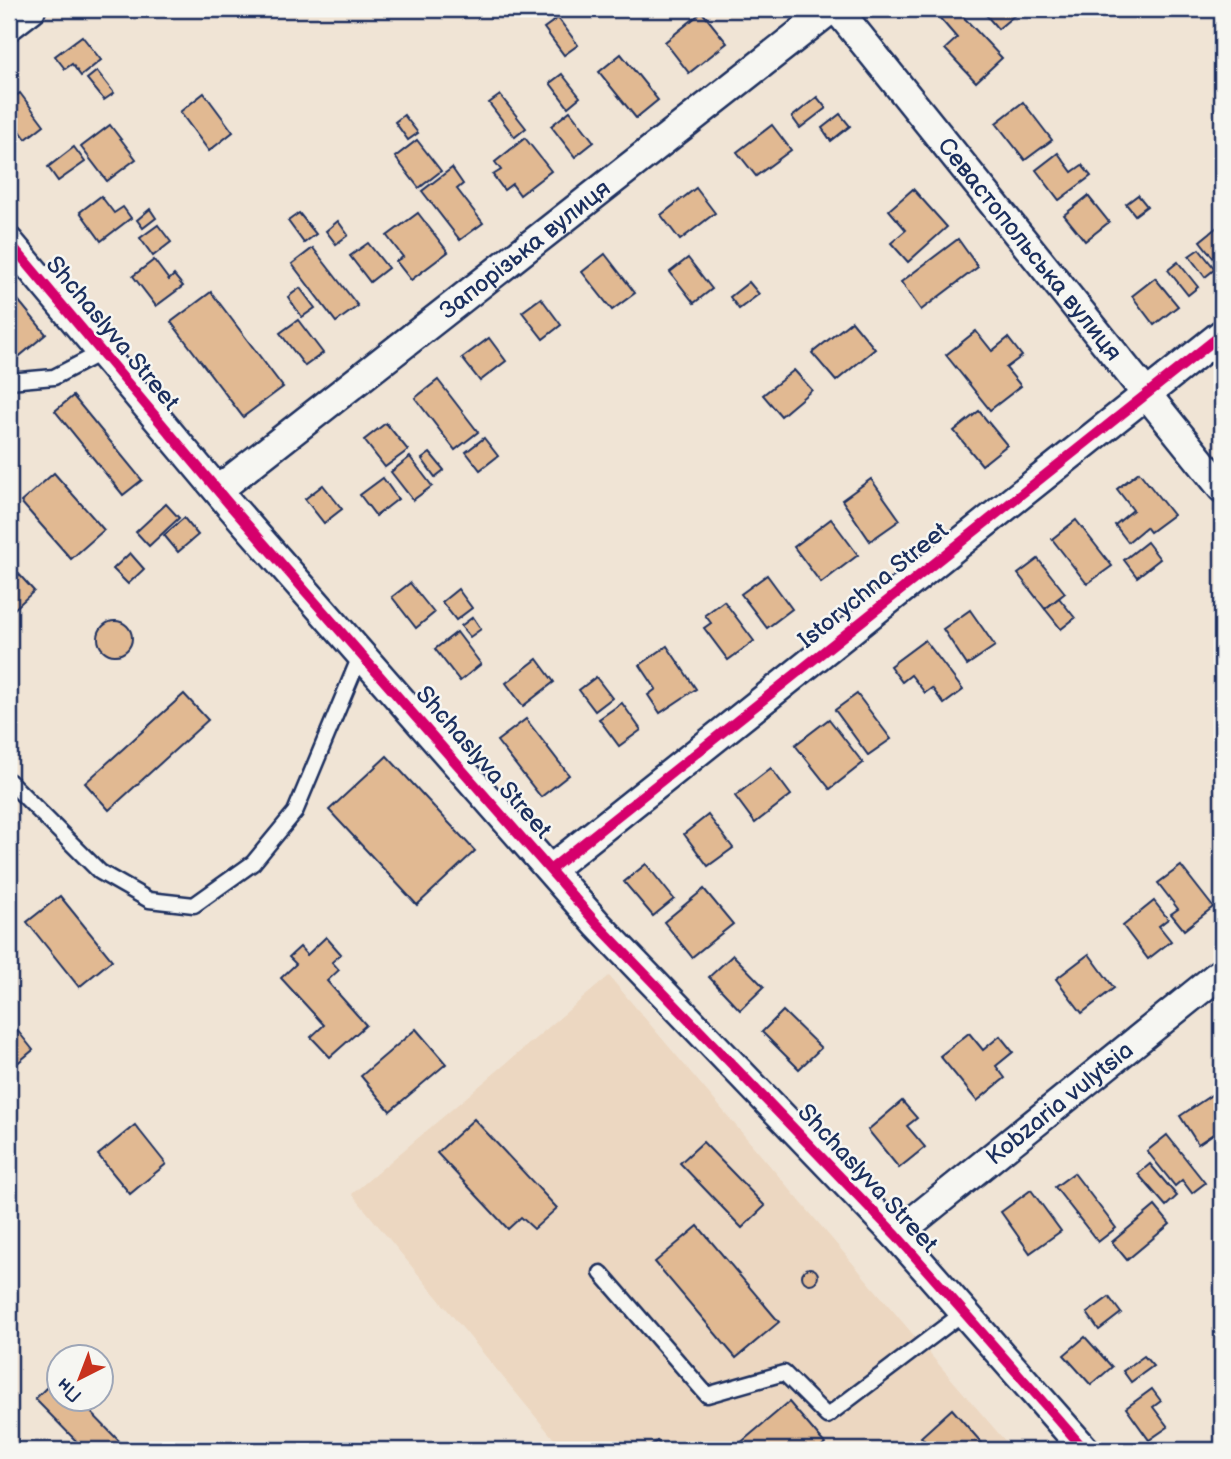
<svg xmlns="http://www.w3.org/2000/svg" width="1231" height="1459" viewBox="0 0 1231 1459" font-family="'Balsamiq Sans',sans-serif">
<rect width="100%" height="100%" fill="#f0e4d5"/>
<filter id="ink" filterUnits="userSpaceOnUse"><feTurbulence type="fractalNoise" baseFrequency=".0143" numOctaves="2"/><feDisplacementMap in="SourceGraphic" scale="14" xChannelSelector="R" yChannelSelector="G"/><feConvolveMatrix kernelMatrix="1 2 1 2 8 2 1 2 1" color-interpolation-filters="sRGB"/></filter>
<g filter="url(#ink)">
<polygon fill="#ecd7c1" points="609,976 922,1345 1013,1450 563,1450 352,1194"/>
<g fill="#e1b992" stroke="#1b2f5e" stroke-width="2">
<polygon points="946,9 956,9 1002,58 976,82 945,49 957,38 938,16"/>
<polygon points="981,9 1022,9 998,29"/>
<polygon points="702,12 727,43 689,73 665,42"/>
<polygon points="558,18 578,45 564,55 544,28"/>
<polygon points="82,36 101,60 81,76 72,64 65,69 55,56"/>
<polygon points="621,54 658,100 636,118 599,72"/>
<polygon points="97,71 114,93 104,100 87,79"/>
<polygon points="562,74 580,97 568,107 550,83"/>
<polygon points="20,93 44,125 26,139 9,116 9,101"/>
<polygon points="204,93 233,132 209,151 180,112"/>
<polygon points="500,95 526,128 515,137 489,103"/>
<polygon points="817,97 826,108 800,128 792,117"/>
<polygon points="1023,102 1052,140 1025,160 996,123"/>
<polygon points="570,111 594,142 575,157 551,126"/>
<polygon points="840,114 850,126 831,141 822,128"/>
<polygon points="404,115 418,133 408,140 395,122"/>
<polygon points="110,125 136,159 107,181 81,147"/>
<polygon points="772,125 791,150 756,176 737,152"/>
<polygon points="525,138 551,171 520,195 512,184 504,190 493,175 501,170 495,162"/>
<polygon points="417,140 441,171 419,188 395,157"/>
<polygon points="74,147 85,162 58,181 48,167"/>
<polygon points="1058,153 1072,172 1082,165 1091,176 1059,200 1036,170"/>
<polygon points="452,168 463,184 457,189 483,223 460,240 422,191"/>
<polygon points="696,188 715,213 680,240 661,215"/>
<polygon points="913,189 947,227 908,262 891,243 906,230 889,210"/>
<polygon points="1138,195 1147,206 1135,215 1126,204"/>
<polygon points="101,196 114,213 123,207 131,218 101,241 80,212"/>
<polygon points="1088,196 1109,222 1085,241 1064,215"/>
<polygon points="150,209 156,218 143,228 137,220"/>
<polygon points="299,213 316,234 304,243 288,221"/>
<polygon points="418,213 448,252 411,280 396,261 403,257 387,236"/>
<polygon points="338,221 348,235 336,244 326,231"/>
<polygon points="1222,223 1222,269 1200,241"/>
<polygon points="158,225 171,242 153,256 140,238"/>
<polygon points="958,239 978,267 921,310 901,282"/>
<polygon points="368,243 388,268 370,282 350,256"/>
<polygon points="313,248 358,306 336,322 292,264"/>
<polygon points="1199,249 1215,269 1205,277 1189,256"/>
<polygon points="605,254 635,293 612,310 582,272"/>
<polygon points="688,258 712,289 694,303 670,272"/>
<polygon points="154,260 169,280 174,275 183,286 156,306 133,276"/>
<polygon points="1178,262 1198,287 1188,295 1168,270"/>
<polygon points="1155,278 1178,306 1154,325 1132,296"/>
<polygon points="749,282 759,294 739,309 730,297"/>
<polygon points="300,288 315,308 302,317 288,297"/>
<polygon points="9,289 46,334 9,365"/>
<polygon points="211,292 283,387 243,417 171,322"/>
<polygon points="541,298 561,325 543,339 522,312"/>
<polygon points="298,320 323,353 305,366 280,333"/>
<polygon points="852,321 875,349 836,381 812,353"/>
<polygon points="976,331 992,351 1008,338 1022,356 1006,368 1021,386 990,410 946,355"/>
<polygon points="489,338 506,361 480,381 462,358"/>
<polygon points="794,370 812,390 781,416 763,395"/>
<polygon points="438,380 478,432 455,450 415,398"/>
<polygon points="73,396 142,480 123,495 55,411"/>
<polygon points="979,411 1007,445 982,465 954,431"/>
<polygon points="386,423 408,450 385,467 364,440"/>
<polygon points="484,438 498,456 480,470 466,452"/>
<polygon points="430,453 444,470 435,477 422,459"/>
<polygon points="410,457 432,486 413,500 391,472"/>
<polygon points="1139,472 1173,515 1150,532 1146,527 1128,542 1115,525 1133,510 1117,489"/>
<polygon points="54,473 104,530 71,559 21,502"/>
<polygon points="383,478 398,499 376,516 360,495"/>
<polygon points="871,479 900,520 870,541 842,500"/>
<polygon points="323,485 342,509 324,523 305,499"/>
<polygon points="166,504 179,518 149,546 136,532"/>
<polygon points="184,518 198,535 178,552 164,535"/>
<polygon points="831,519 858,555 821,583 794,547"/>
<polygon points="1076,520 1112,566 1087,584 1052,539"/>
<polygon points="1147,542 1160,559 1137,577 1124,560"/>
<polygon points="130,553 144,569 128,584 113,569"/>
<polygon points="1038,559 1065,593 1045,609 1018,574"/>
<polygon points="9,563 34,591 9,614"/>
<polygon points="767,575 792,609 767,628 741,594"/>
<polygon points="410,583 434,613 416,628 392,597"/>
<polygon points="458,589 472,608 456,620 442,602"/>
<polygon points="1059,598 1075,618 1061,629 1045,609"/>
<polygon points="724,601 754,641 728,660 704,628 711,623 705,615"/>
<polygon points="970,610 995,646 967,665 943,629"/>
<polygon points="473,617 481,629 470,637 461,626"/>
<circle cx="115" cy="638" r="17"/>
<polygon points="457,632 481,664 460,681 435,649"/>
<polygon points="925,640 963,690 944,704 932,688 925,693 911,675 902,682 890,666"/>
<polygon points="667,646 696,689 660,713 648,695 656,689 640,665"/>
<polygon points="537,659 554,682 523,706 506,683"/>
<polygon points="596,677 612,698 595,711 579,690"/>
<polygon points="184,694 208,720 109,810 85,783"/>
<polygon points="857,694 891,739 868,755 835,710"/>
<polygon points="622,703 641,730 619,746 599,719"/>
<polygon points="526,719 569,775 541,797 497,741"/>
<polygon points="829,719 863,763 830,789 795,745"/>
<polygon points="387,756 475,851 417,905 329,810"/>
<polygon points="771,768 791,795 755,823 735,796"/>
<polygon points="708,815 733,848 708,866 684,834"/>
<polygon points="646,864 674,899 653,916 624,882"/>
<polygon points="1181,866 1213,907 1184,930 1171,914 1178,909 1158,883"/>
<polygon points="704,889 733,924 692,957 664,922"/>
<polygon points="60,896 112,960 79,987 27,922"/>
<polygon points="1154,901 1168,919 1159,926 1171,941 1148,959 1123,926"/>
<polygon points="326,937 341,954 332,962 339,970 327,981 366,1025 330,1057 311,1037 324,1025 281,978 296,964 289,957 300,947 307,955"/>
<polygon points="1089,954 1114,988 1082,1013 1056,979"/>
<polygon points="733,955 764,987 740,1010 709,977"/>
<polygon points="783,1011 821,1048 799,1069 762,1032"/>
<polygon points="13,1025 33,1050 9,1070 9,1028"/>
<polygon points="416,1029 446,1064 390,1111 361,1076"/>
<polygon points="969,1033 983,1050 1000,1036 1013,1052 996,1066 1005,1078 977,1101 940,1056"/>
<polygon points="1213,1094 1222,1108 1222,1128 1198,1144 1180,1116"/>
<polygon points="902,1101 917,1118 907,1126 925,1147 899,1168 868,1130"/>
<polygon points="474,1119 557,1208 534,1229 521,1217 508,1229 437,1153"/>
<polygon points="135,1125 166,1164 130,1194 98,1155"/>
<polygon points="1167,1135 1205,1183 1192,1193 1182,1180 1175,1186 1147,1151"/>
<polygon points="703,1142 765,1206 742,1228 680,1163"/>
<polygon points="1150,1164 1177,1196 1166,1206 1138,1174"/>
<polygon points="1074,1173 1116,1228 1098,1242 1055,1187"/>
<polygon points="1031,1190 1061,1231 1030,1253 1001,1212"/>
<polygon points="1155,1206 1170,1224 1127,1260 1112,1242"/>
<polygon points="698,1226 779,1322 736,1358 655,1262"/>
<circle cx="810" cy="1276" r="8"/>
<polygon points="1109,1297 1121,1313 1099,1330 1087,1313"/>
<polygon points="1085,1337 1112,1367 1091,1385 1064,1355"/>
<polygon points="1144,1356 1153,1366 1131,1382 1123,1371"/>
<polygon points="57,1377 60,1400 79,1400 121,1443 113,1450 85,1450 35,1399"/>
<polygon points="1152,1389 1161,1401 1153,1407 1168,1427 1149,1440 1126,1408"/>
<polygon points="789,1402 825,1444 818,1450 732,1450"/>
<polygon points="952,1409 988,1450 933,1450 921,1437"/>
<polygon points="657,1441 665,1450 646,1450"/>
</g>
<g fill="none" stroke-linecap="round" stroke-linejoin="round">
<g stroke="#1b2f5e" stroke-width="19">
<g id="service">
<polyline points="9,381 54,377 102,352"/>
<polyline points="9,781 100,872 149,900 194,905 253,863 295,812 361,654"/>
<polyline points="601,1273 707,1395 784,1373 827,1416 963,1313"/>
</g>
</g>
<g stroke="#1b2f5e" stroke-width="33">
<g id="minor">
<path id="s1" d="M837,9l385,479"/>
<polyline points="9,26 31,9"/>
<polyline points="9,242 229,504 598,925 896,1235 1085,1450"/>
<path id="s2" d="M218,490l613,-481"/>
<polyline points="551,869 1222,334"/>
<path id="s3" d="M896,1235l326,-263"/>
</g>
</g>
<use href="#service" stroke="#f6f6f2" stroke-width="14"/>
<use href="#minor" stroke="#f6f6f2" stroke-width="28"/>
<g stroke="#f6f6f2" stroke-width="15">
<g id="cycleway">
<polyline points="9,242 229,504 598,925 896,1235 1085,1450"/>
<polyline points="551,869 1222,334"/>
</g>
</g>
<use href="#cycleway" stroke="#d6006c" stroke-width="10"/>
</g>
</g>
<g text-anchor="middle" stroke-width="5" stroke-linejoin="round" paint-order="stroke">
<g font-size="24" fill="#1b2f5e" stroke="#f6f6f2">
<text dy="8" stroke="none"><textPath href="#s1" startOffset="308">Севастопольська вулиця</textPath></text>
<text dy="8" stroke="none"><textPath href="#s2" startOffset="390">Запорізька вулиця</textPath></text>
<text transform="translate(113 333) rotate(50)" y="8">Shchaslyva Street</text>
<text transform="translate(873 585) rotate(-39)" y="8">Istorychna Street</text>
<text transform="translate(484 762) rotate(49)" y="8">Shchaslyva Street</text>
<text dy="8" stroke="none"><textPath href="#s3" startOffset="210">Kobzaria vulytsia</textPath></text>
<text transform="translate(868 1178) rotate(47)" y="8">Shchaslyva Street</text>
</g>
</g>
<rect width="1231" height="1459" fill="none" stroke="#f6f6f2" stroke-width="35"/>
<rect x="18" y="18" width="1196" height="1424" fill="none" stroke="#1b2f5e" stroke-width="2.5" filter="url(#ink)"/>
<g transform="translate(80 1378) rotate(222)"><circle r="33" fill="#f6f6f2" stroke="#9ea6b7" stroke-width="2"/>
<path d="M0-5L12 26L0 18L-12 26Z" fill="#c8321e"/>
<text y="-10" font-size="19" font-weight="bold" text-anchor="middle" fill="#1b2f5e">Пн</text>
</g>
</svg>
